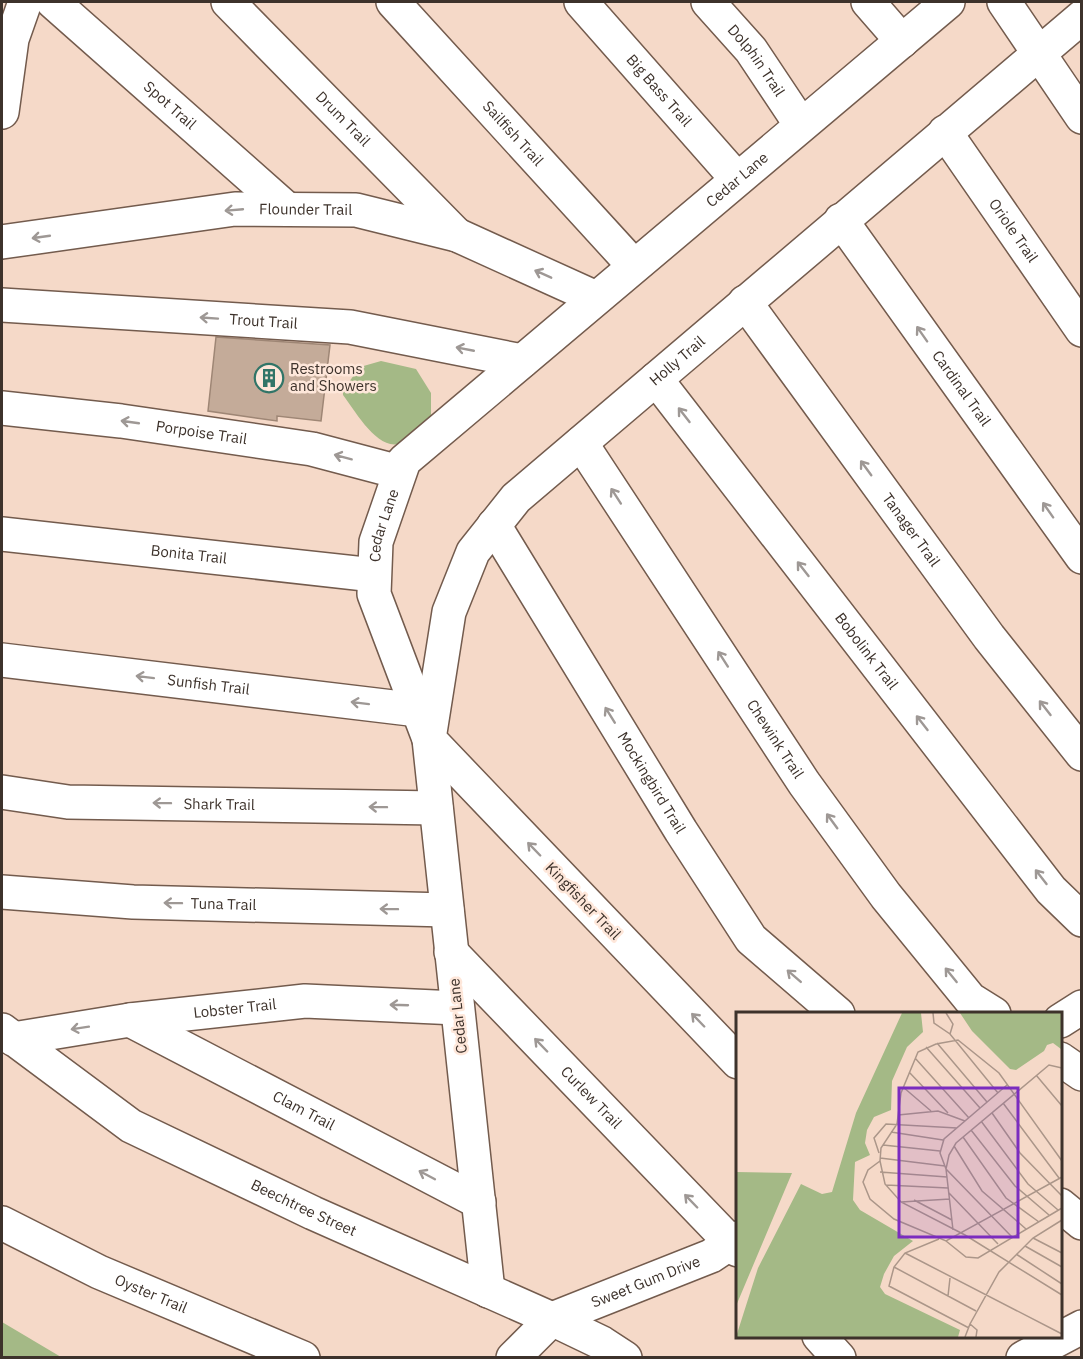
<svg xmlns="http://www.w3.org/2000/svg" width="1083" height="1359" viewBox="0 0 1083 1359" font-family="'IBM Plex Sans',sans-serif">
<rect width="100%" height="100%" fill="#f5d9c8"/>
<g fill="#a4b986">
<path d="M381,361l35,8 15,24v24c-7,9 -21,25 -33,27 -22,5 -44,-35 -55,-49v-5l17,-23z"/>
<polygon points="2,1322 61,1357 2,1357"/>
</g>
<polygon fill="#c4ab99" stroke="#9e8675" stroke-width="1.5" points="216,337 330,345 321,421 277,416 277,421 208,411"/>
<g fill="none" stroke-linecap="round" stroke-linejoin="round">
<g stroke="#735b4d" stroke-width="36">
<g id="street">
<path id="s1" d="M53,2l234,207"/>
<path id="s2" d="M228,2l229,233"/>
<path id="s3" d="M393,2l241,264"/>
<path id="s4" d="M581,2l156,177"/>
<path id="s5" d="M708,2l43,48 50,75"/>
<polyline points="868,2 902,41"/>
<polyline points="1004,2 1082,117"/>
<polyline points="2,112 12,39 25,2"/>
<path id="s6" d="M945,132l137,198"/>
<path id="s7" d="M841,220l241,337"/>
<path id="s8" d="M2,242l233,-33 121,1 101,25 139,63"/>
<path id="s9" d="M745,302l244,335 93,117"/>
<path id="s10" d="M2,305l348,22 172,34"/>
<path id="s11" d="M656,379l395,511 31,30"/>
<path id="s12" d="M2,408l119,13 191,28 87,23"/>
<path id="s13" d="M581,443l223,340 82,113 84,103 24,15"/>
<path id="s14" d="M494,525l187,306 70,108 87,75"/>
<path id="s15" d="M2,534l372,41"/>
<path id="s16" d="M2,660l416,50"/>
<path id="s17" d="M2,792l66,10 368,6"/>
<path id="s18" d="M2,892l131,10 314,8"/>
<path id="s19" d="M451,952l287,298"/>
<path id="s20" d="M130,1020l349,182"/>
<polyline points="1060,1021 1082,1007"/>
<path id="s21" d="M2,1030l129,96 182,87 239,106 50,24 23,15"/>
<path id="s22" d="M13,1039l117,-19 175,-19 152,7"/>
<polyline points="1060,1059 1082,1074"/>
<path id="s23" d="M738,1062l-309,-323 20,-127 24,-60 43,-54 566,-481"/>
<polyline points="1060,1205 1082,1223"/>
<path id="s24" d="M2,1223l97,49 204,86"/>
<path id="s25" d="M488,1291l-59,-552 -55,-145 2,-52 28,-81 544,-459"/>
<polyline points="819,1336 839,1358"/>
<path id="s26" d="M513,1358l39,-39 159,-63 27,-18"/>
<polyline points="1023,1358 1082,1327"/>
</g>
</g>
<use href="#street" stroke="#fff" stroke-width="33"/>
</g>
<defs><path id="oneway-shaft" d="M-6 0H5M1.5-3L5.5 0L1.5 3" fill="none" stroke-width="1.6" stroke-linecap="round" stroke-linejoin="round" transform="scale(1.5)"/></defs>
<g stroke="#9e9895">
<use href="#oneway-shaft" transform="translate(234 210) rotate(175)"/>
<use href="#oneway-shaft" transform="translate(41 237) rotate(172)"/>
<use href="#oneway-shaft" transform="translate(543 274) rotate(-156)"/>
<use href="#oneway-shaft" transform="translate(209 318) rotate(-176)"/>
<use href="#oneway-shaft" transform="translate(922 334) rotate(-125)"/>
<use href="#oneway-shaft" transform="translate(465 349) rotate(-169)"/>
<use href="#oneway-shaft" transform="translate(684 415) rotate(-128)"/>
<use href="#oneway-shaft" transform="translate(130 422) rotate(-172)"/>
<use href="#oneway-shaft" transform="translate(343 457) rotate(-165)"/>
<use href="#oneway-shaft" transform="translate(866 468) rotate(-126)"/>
<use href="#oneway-shaft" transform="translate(616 496) rotate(-123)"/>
<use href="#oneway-shaft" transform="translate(1048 510) rotate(-125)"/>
<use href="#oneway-shaft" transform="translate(803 569) rotate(-128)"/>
<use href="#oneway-shaft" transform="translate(723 659) rotate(-123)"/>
<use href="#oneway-shaft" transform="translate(145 677) rotate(-173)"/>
<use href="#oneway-shaft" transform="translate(360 703) rotate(-173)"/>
<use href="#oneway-shaft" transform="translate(1045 708) rotate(-128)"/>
<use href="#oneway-shaft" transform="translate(610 715) rotate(-122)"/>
<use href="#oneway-shaft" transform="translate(922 723) rotate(-128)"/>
<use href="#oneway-shaft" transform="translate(162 803) rotate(-179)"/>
<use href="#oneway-shaft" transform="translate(378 807) rotate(-179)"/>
<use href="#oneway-shaft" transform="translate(832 821) rotate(-126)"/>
<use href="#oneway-shaft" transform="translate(534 849) rotate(-134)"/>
<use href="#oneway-shaft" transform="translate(1041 877) rotate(-128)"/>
<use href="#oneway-shaft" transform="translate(173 903) rotate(-179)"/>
<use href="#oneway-shaft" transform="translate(389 909) rotate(-179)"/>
<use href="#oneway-shaft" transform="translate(951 975) rotate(-129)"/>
<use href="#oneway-shaft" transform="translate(794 976) rotate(-139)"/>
<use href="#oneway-shaft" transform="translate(399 1005) rotate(-178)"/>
<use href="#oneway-shaft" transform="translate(698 1020) rotate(-134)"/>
<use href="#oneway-shaft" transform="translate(80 1028) rotate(171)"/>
<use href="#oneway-shaft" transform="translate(541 1045) rotate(-134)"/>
<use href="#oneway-shaft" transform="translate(427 1175) rotate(-152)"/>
<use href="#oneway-shaft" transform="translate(691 1201) rotate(-134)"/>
</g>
<defs>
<g id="building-ring" transform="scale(1.5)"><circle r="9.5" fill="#fee7da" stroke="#317568" stroke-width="1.5"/><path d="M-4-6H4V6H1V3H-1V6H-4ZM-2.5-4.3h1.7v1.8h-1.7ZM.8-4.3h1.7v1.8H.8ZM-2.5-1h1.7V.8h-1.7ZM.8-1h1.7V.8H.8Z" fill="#317568"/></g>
</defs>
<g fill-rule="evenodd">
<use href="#building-ring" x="269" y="378"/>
</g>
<g text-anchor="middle" stroke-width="5" stroke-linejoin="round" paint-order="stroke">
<g font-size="15" fill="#3d322b" stroke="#fee7da">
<text dy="5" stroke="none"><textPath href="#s5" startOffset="76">Dolphin Trail</textPath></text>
<text dy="5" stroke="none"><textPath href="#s4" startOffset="118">Big Bass Trail</textPath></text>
<text dy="5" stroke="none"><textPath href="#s1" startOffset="156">Spot Trail</textPath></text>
<text dy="5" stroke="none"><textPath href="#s2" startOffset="164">Drum Trail</textPath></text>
<text dy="5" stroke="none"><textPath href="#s3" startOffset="178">Sailfish Trail</textPath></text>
<text dy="5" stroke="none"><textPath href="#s25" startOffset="1284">Cedar Lane</textPath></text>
<text dy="5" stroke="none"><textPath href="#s8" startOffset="306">Flounder Trail</textPath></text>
<text dy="5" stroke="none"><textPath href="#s6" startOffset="120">Oriole Trail</textPath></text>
<text dy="5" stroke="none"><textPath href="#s10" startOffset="262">Trout Trail</textPath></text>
<text dy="5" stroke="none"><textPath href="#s23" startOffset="921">Holly Trail</textPath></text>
<text dy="5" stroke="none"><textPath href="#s7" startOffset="207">Cardinal Trail</textPath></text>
<text dy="5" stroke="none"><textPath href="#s12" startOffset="201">Porpoise Trail</textPath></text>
<text dy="5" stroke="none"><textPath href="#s25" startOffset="780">Cedar Lane</textPath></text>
<text dy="5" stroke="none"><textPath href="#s9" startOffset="282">Tanager Trail</textPath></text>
<text dy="5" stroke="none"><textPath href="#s15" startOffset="188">Bonita Trail</textPath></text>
<text dy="5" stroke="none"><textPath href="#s11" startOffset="344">Bobolink Trail</textPath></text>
<text dy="5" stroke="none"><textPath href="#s16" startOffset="208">Sunfish Trail</textPath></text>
<text dy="5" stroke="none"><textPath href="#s13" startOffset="354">Chewink Trail</textPath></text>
<text dy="5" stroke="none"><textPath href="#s14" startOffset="302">Mockingbird Trail</textPath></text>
<text dy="5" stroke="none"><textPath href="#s17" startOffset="218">Shark Trail</textPath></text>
<text transform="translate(583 901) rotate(46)" y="5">Kingfisher Trail</text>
<text dy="5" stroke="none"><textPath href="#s18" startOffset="222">Tuna Trail</textPath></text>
<text dy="5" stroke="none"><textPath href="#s22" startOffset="224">Lobster Trail</textPath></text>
<text transform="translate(458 1016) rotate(-96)" y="5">Cedar Lane</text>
<text dy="5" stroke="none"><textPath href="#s19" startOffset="202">Curlew Trail</textPath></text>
<text dy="5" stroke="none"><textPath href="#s20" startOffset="196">Clam Trail</textPath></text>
<text dy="5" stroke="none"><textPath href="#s21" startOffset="352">Beechtree Street</textPath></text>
<text dy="5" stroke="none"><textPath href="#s26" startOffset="156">Sweet Gum Drive</textPath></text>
<text dy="5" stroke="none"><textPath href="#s24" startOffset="165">Oyster Trail</textPath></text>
</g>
<g font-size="15" fill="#3d322b" stroke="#fee7da" text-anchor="start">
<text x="290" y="374">Restrooms<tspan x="290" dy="17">and Showers</tspan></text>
</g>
</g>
<g transform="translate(736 1012)">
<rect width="326" height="326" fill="#f5d9c8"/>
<path d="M166,1h19l2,19 -16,15 -15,34 -1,29 -17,7 -7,13 -2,13 5,12 -15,7 -2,38 7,10 53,31 -19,15 -10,18 -4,13 5,7 75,36 -2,7h-222l22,-69 43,-84 21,10 10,-2 24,-79zM224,1h101v36l-8,-6 -6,2 -3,6 -28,19 -6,-1 -38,-38zM0,160l56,1 -56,133z" fill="#a4b986"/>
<path fill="none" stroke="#ab9689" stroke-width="1.5" d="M197,1l1,10 16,11 48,59M210,1l7,11 -3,10M201,31l50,59M190,35l54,61M179,46l54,60M173,60l39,41M300,63l26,31M167,75l28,24M267,91l56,75M256,101l28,40 42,43M162,103l40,-4 27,10M245,109l47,63 30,26M235,118l44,56 34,29M155,120l52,8M227,125l43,61 33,24M147,133l57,6M218,134l28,45 44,38M143,141l-5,-15 12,-14 71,4M144,146l65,8M144,149l-12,9 -5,12 7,17 24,20 52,22 116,-64M326,149l-63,-88 -41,-33 -22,4 -18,8 -17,41 -4,31 -16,24 -1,13 5,23 16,18 64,33 97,60M144,160l67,5M150,173l62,3M213,181l49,51M178,188l38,20M165,190l49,-3M217,218l-7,-61 -6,-16 4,-14 63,-54M276,225l-66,-68 3,-14 7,-12 93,-78 13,3M297,226l29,15M203,227l-34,14 -11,14 -5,19 80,42M210,229l20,16 12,1 84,-50M289,234l37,21M169,241l157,81M280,242l46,30M158,255l82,44M212,284l2,-18M234,312l29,-52 34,-34 29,-18M229,325l5,-13 7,6 -1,7"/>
<path fill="#7b2cbf" fill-opacity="0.15" stroke="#7b2cbf" stroke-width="3" d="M163,76h119v149h-119z"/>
<rect width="326" height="326" fill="none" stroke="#3d322b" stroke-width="3"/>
</g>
<rect width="1083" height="1359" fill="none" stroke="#3d322b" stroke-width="6"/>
</svg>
